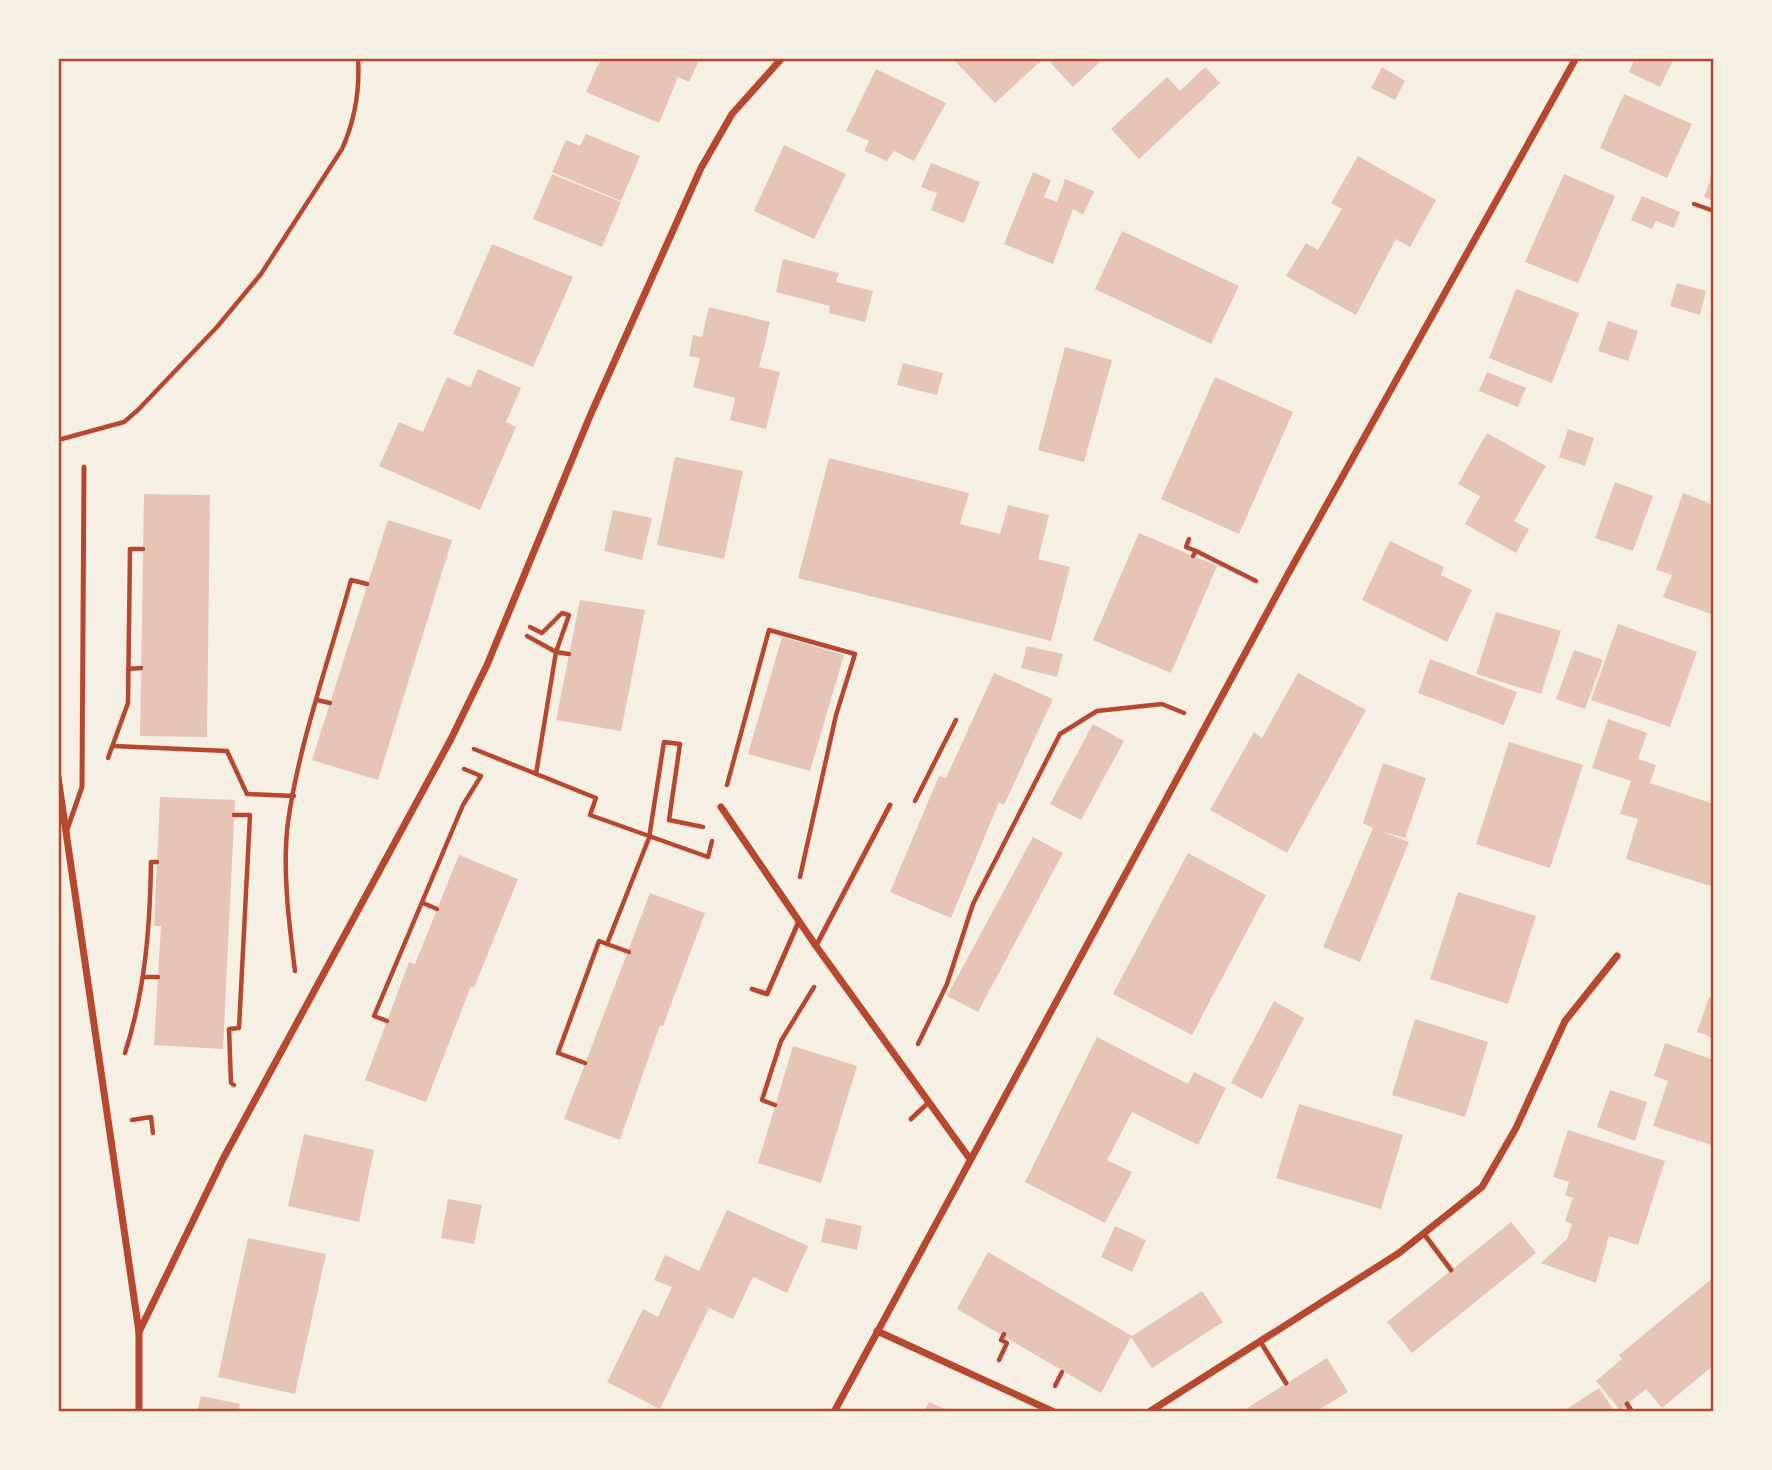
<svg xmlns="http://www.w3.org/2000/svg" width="1772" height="1470" viewBox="0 0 1772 1470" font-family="'Nunito Sans',sans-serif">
<rect width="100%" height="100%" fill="#f6efe4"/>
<g fill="#e6c5b7">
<polygon points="601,58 700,58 689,82 678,77 659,123 586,92"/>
<polygon points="952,58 1044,58 995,103"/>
<polygon points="1046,58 1104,58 1073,87"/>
<polygon points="1635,58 1674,58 1660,87 1629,72"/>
<polygon points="1205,67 1220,83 1139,159 1111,129 1167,77 1180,91"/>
<polygon points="1382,67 1405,81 1395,100 1371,88"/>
<polygon points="876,69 946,103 914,161 894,151 887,161 864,151 869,141 846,131"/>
<polygon points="1624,94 1692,124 1667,178 1600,148"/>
<polygon points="586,134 640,156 621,201 552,172 566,140 580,146"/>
<polygon points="784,145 846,174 814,239 754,211"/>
<polygon points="1358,156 1436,200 1410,247 1396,239 1356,315 1286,276 1306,243 1318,250 1342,209 1331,203"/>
<polygon points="931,163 980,182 964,223 931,210 937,193 921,187"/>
<polygon points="1714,170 1714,201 1704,197"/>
<polygon points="1033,172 1051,180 1044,197 1057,202 1065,179 1094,191 1083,215 1073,209 1053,264 1004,244"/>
<polygon points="552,174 621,202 602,247 533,219"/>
<polygon points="1564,174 1615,196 1578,283 1525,262"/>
<polygon points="1642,196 1680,212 1674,228 1656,221 1652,229 1631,220"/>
<polygon points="1122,231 1239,286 1211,344 1095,289"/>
<polygon points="492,244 573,277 533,367 453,334"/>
<polygon points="783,259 839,273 836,282 873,291 865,322 829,313 830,306 776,292"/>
<polygon points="1677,283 1706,291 1700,315 1670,306"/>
<polygon points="1516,289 1579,313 1552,383 1489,358"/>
<polygon points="709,307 770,322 759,367 780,372 766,429 730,420 735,398 693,387 700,358 689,356 693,335 702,337"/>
<polygon points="1608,321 1638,331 1628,361 1598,351"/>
<polygon points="1065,347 1112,360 1084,462 1038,450"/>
<polygon points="903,363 943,373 937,395 897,385"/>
<polygon points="478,369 521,388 506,422 516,427 480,510 379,466 399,422 423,432 447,377 470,387"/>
<polygon points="1487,372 1526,388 1518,407 1479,391"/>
<polygon points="1215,377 1293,412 1239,534 1161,499"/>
<polygon points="1568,429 1594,438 1585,466 1559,457"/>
<polygon points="1487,433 1546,466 1514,521 1529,529 1516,553 1465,524 1480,496 1458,484"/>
<polygon points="675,457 743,471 724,559 657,545"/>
<polygon points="829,458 969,493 960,524 1000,534 1008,505 1049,515 1038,559 1070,567 1051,641 798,578"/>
<polygon points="1615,482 1653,496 1633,551 1595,538"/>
<polygon points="1683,493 1714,505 1714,615 1663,597 1672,575 1656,570"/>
<polygon points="144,494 210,495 207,737 140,736"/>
<polygon points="613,510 652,518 642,560 604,551"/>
<polygon points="388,520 452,540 378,780 312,760"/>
<polygon points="1139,533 1217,566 1171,673 1093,640"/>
<polygon points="1390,541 1444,567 1441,575 1472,590 1447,642 1362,600"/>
<polygon points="580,600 645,610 621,731 556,720"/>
<polygon points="1496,612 1561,631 1541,694 1476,674"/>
<polygon points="1618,624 1697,652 1670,727 1591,700"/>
<polygon points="782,637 844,655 810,771 748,754"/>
<polygon points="1027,646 1063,654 1057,677 1021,668"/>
<polygon points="1574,650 1603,660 1585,709 1556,699"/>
<polygon points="1430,659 1517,692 1504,725 1418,693"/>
<polygon points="994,673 1053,699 1004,805 999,802 951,918 890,892 939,776 946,778"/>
<polygon points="1298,673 1366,710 1287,853 1210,810 1254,732 1262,738"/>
<polygon points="1608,719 1647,733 1638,759 1656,765 1650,783 1714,804 1714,873 1710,886 1626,859 1638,819 1620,814 1631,781 1592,768"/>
<polygon points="1093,724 1124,741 1081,820 1050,804"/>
<polygon points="1509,742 1583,765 1550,868 1476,844"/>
<polygon points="1383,763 1426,778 1405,838 1381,831 1409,842 1360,962 1323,947 1373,828 1363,823"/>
<polygon points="160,797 235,800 223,1049 154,1045 161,926 154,926"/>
<polygon points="1033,837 1063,853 978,1012 947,996"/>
<polygon points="1188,853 1266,895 1192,1035 1113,994"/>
<polygon points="459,855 518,879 474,988 471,986 426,1102 365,1080 409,962 415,964"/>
<polygon points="1458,892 1536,916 1508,1004 1430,979"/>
<polygon points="650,893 705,913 663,1026 660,1025 620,1140 564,1119"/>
<polygon points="1709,997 1714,999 1714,1038 1697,1032"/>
<polygon points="1274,1001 1304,1018 1262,1099 1231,1083"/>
<polygon points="1415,1019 1488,1042 1465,1117 1392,1095"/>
<polygon points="1097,1037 1188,1084 1194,1072 1226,1088 1198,1145 1132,1112 1107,1160 1132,1172 1105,1223 1025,1182"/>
<polygon points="1665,1043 1714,1060 1714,1146 1653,1126 1668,1081 1654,1076"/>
<polygon points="793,1046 857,1066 821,1183 758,1163"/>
<polygon points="1610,1090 1647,1102 1635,1141 1597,1127"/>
<polygon points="1299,1104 1403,1135 1381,1209 1276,1178"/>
<polygon points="1568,1130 1665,1161 1638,1245 1609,1236 1596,1283 1541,1263 1567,1239 1572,1224 1565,1221 1573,1198 1565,1195 1569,1182 1553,1177"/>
<polygon points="304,1134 374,1150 359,1222 288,1206"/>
<polygon points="448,1199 482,1205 474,1244 441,1238"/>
<polygon points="727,1210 808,1246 787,1293 753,1277 733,1319 709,1308 660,1409 607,1382 643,1309 658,1317 672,1287 654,1280 665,1255 699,1271"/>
<polygon points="826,1218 862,1226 857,1250 821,1242"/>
<polygon points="1511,1222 1536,1253 1412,1353 1387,1322"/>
<polygon points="1115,1226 1146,1240 1132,1272 1101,1257"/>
<polygon points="248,1238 326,1254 295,1394 218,1377"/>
<polygon points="988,1252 1132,1336 1202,1291 1223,1322 1152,1368 1131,1337 1101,1393 957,1309"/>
<polygon points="1714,1277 1714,1365 1662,1408 1646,1389 1620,1410 1596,1381 1622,1359 1619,1355"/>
<polygon points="1327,1358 1348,1392 1315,1412 1250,1412 1247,1408"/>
<polygon points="1599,1388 1615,1412 1562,1412"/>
<polygon points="201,1396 240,1404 238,1412 197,1412"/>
<polygon points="929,1402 951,1412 924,1412"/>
</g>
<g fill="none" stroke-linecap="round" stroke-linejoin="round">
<g stroke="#b5482f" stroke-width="4.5">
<polyline points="1694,204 1714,211"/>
<path d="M58,440l66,-18 14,-12 79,-83 44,-53 81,-125c13,-29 18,-59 16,-91"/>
<polyline points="1189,539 1186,547 1196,551"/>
<polyline points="1193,556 1196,551 1256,581"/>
<polyline points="527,636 556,652 569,615 562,613 542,633 530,627"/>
<polyline points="128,669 141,668"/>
<polyline points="317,700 330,703"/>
<polyline points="113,746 227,751 247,794 294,796"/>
<polyline points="474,749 596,798 590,815 708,857 712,841"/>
<polyline points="108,758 128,703 130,549 143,549"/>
<polyline points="536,774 556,652 569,654"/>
<polyline points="727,785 769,630 855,654 836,715 800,877"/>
<polyline points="915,801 956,720"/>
<polyline points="423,903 437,909"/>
<polyline points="607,944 629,952"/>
<path d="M295,971c-6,-48 -13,-102 -7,-149 11,-79 42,-165 63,-242l16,4"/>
<polyline points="143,977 158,977"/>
<polyline points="387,1021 374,1016 463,805 481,776 464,769"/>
<polyline points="918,1044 947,984 973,904 1060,734 1097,711 1162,704 1184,713"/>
<path d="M125,1053c20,-62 25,-125 26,-191h6"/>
<polyline points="585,1063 558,1053 599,941 607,944 649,838 664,742 680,744 669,820 703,827"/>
<polyline points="234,1085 231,1083 229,1029 239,1028 250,815 234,815"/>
<polyline points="775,1105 762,1100 781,1041 814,987"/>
<polyline points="132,1120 151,1117 153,1133"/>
<polyline points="999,1360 1007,1343 1001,1340 1004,1334"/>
<polyline points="1055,1386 1062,1372"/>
</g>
<g stroke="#b5482f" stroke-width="5">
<polyline points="67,830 82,787 84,467"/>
<polyline points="816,946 890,805"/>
<polyline points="752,989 767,994 799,921"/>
<polyline points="911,1119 929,1102"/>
<polyline points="1424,1234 1451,1270"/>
<polyline points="1260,1341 1286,1383"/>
<polyline points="1627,1404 1632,1412"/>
</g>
<g stroke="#b5482f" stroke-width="7">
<polyline points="58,777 139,1332 139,1412"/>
<polyline points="721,807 816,946 970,1159"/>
<polyline points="877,1331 1054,1412"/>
<polyline points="139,1332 223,1159 451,739 487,665 590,416 701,168 732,114 782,58"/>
<polyline points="834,1412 1288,574 1576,58"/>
<polyline points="1149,1412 1399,1253 1482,1187 1516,1128 1565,1021 1617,956"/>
<polyline points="1712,1412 1714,1411"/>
</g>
</g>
<rect width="1772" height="1470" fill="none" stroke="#f6efe4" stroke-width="119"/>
<rect x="60" y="60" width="1652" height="1350" fill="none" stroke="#b5482f" stroke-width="2.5"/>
</svg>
